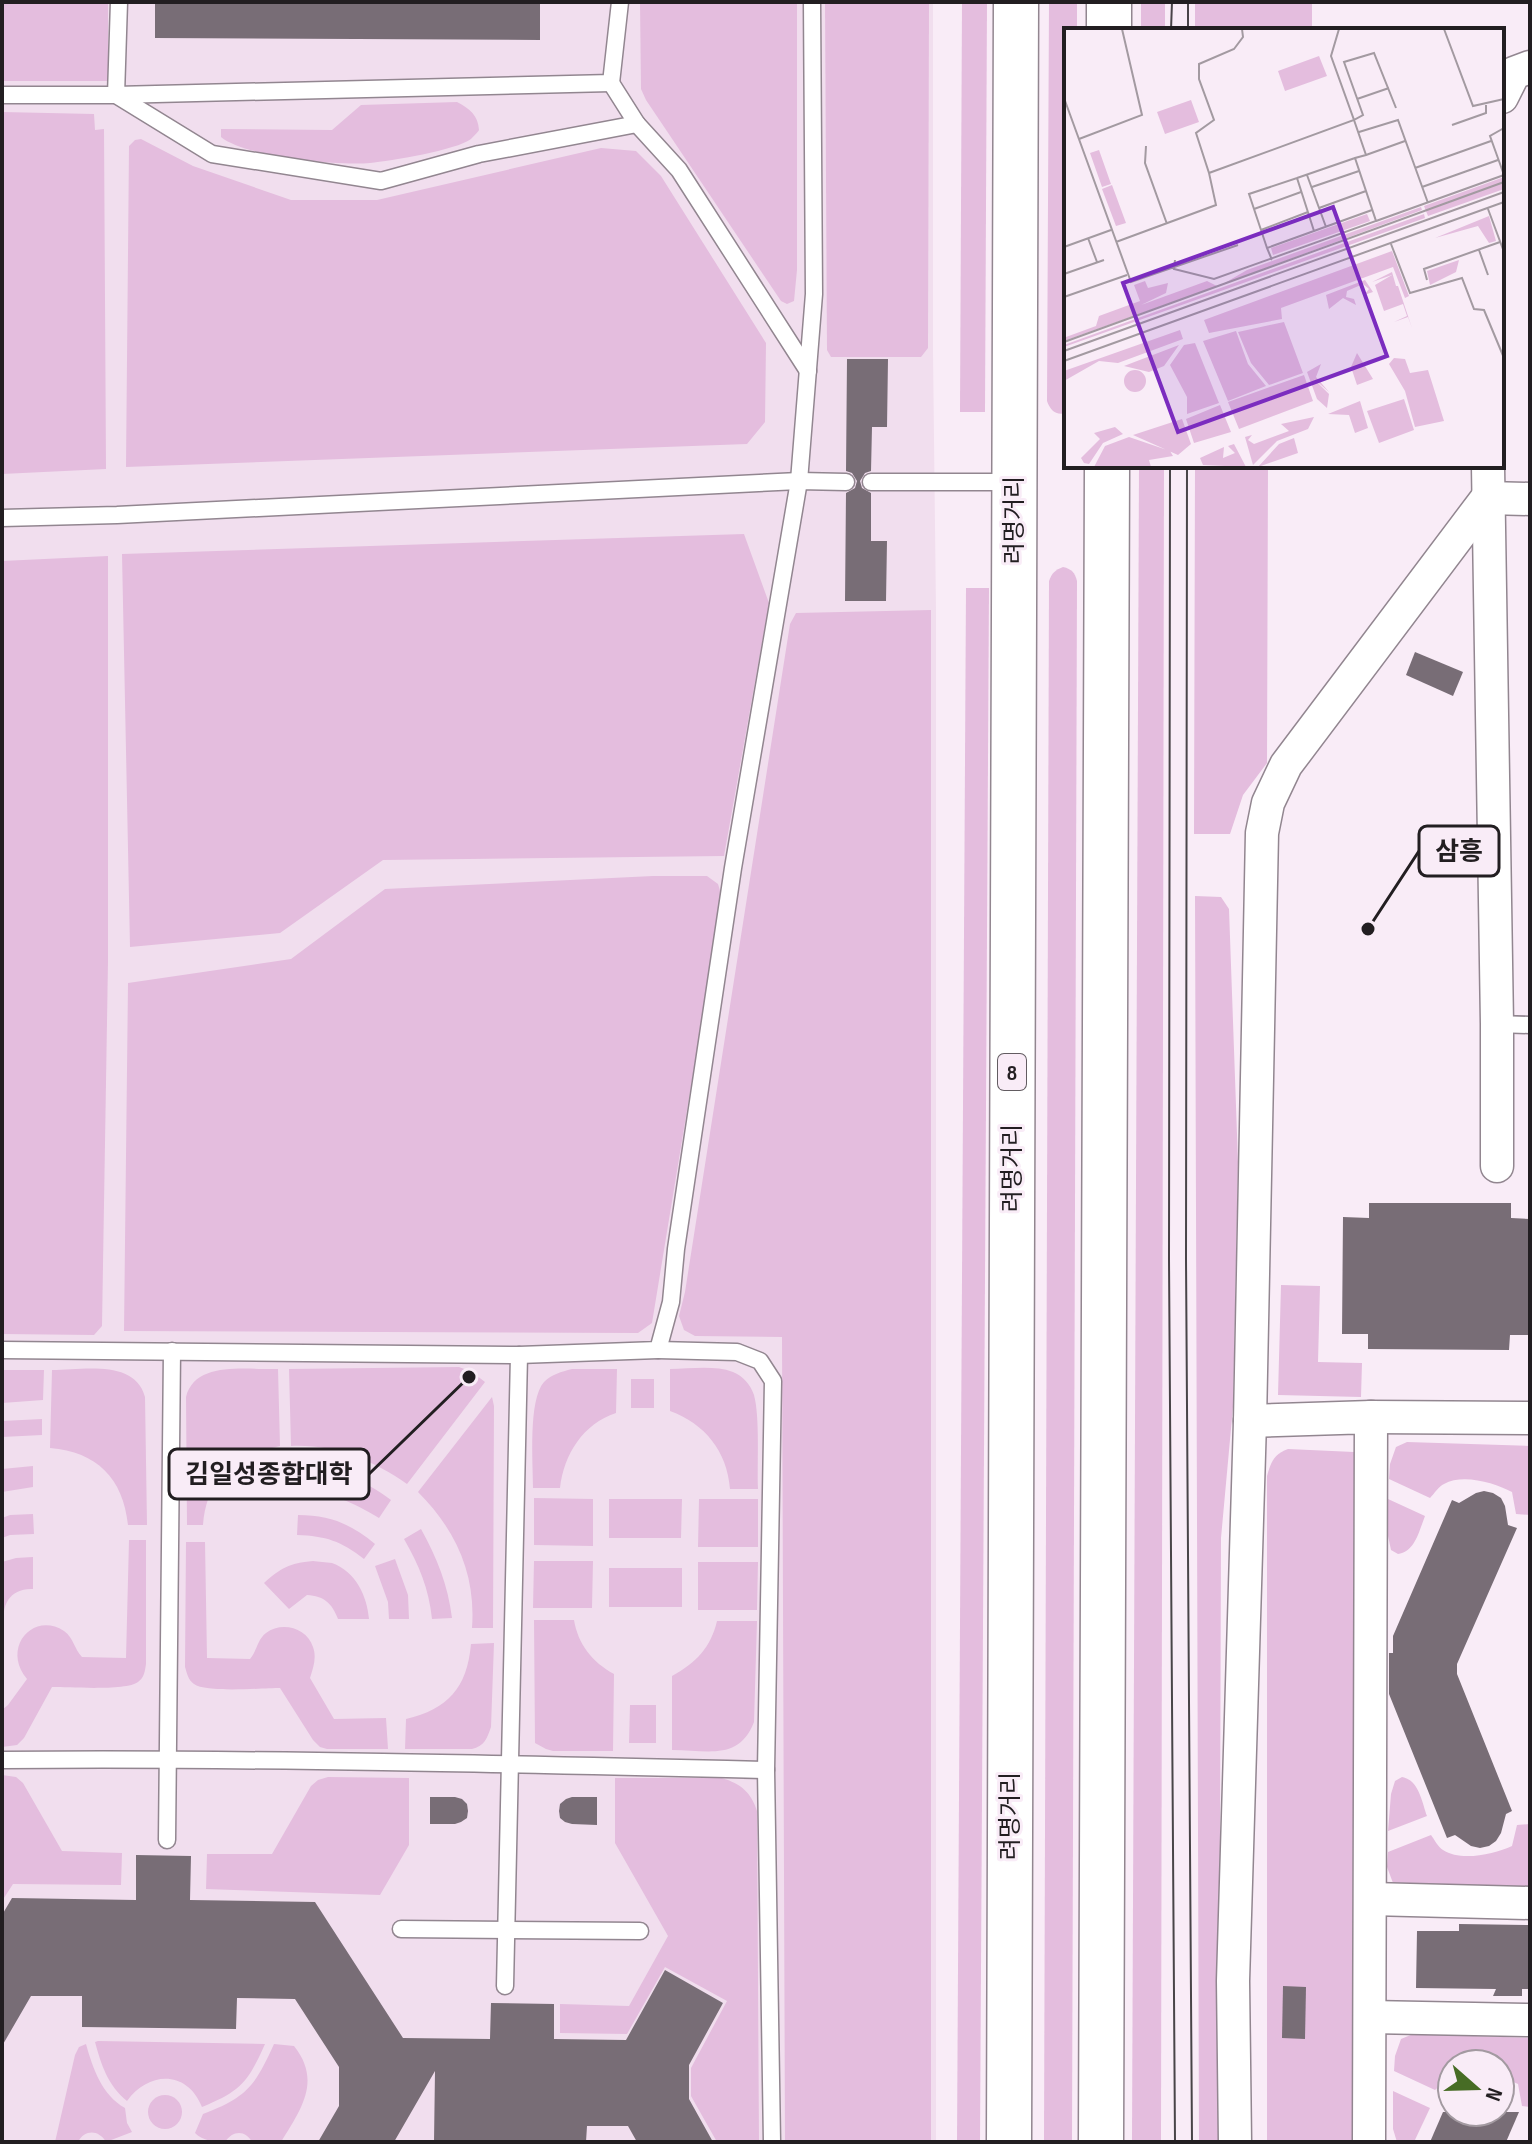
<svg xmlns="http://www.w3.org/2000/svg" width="1532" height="2144" viewBox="0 0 1532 2144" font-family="'Sofia Sans Condensed','Noto Sans KR',sans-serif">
<rect width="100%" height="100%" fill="#f9ecf7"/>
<polygon fill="#f1deee" points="2,2 933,2 933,352 936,612 936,2142 2,2142"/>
<g fill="#e4bdde">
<rect x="2" y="2" width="106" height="79"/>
<polygon points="640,2 797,2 797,270 794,301 787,304 781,301 646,100 641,89"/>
<polygon points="825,2 929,2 928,348 921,357 831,357 827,350"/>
<polygon points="962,2 987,2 985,412 960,412"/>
<path d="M1049,2h28v28h-11v383c-10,3 -16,-3 -19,-12z"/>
<rect x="1141" y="2" width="24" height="28"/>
<rect x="1195" y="2" width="117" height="28"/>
<path d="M457,102c13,7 21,13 22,28 -1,2 -6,7 -8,9 -14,11 -81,22 -101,24 -32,3 -125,-6 -149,-26v-8l111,1 29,-25z"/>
<polygon points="2,112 94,114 95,130 104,129 106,469 2,474"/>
<polygon points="141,139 193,166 291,200 377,200 601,148 636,151 661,176 766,343 765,422 747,444 126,467 129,146 135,140"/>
<polygon points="1139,466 1164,466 1161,2142 1132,2142"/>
<polygon points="1195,466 1268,466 1267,763 1243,795 1230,834 1194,834"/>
<polygon points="744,534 769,603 724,856 383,860 280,933 130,947 122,554"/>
<polygon points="108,556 108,961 102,1326 94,1335 2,1334 2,561"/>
<path d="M1063,567c9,2 12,6 14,14l-5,1561h-28l5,-1561c3,-8 6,-11 14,-14z"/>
<polygon points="966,588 989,588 980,2142 957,2142"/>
<polygon points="931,610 931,2142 785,2142 782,1337 695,1336 684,1330 679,1316 685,1292 790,624 796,613"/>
<polygon points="653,876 707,876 718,884 722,897 652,1323 638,1333 124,1331 128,983 291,959 385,889"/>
<polygon points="1195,896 1221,897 1229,909 1238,1162 1233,1407 1221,1538 1219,2142 1199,2142"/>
<polygon points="1281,1285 1320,1286 1318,1362 1362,1363 1361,1397 1278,1395"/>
<path d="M459,1367l13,5 13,10 -78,102c-34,-24 -74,-40 -116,-38l-2,-77z"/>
<path d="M278,1369l2,77c-45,10 -73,30 -77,79h-16l-1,-128c9,-37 62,-27 92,-28z"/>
<path d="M572,1369h45l-1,44c-33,11 -52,41 -56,75h-27c0,-26 -5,-88 11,-106 8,-8 17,-10 28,-13z"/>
<path d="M670,1369c20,0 44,-4 63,3 10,4 17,12 21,23 6,22 3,69 4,94h-28c-3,-38 -25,-65 -60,-78z"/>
<polygon points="2,1370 44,1370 43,1400 2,1403"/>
<path d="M52,1370c31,0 83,-11 93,27l2,128h-19c-5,-47 -31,-73 -78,-77z"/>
<rect x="631" y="1379" width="23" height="29"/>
<path d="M492,1397l2,9 -1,222h-21c4,-54 -16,-98 -54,-136z"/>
<polygon points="42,1419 42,1435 2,1437 2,1421"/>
<path d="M1407,1442l123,4v69l-14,-1 -4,-22c-17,-9 -49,-19 -68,-8 -5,2 -10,10 -14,14l-41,-19 1,-15 6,-17z"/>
<path d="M1288,1449l66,3 -2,690h-85v-666c4,-14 7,-22 21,-27z"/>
<polygon points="33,1466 33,1487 2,1492 2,1469"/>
<path d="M302,1469c34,2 62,10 89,31l-12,18c-27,-16 -46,-25 -77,-28z"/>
<polygon points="534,1498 593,1499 593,1546 534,1545"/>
<polygon points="609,1499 682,1499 681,1538 609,1538"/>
<polygon points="699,1499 758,1499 758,1547 698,1547"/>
<path d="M1388,1499l37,17c-6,15 -10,36 -27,38l-7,-4 -3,-14z"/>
<polygon points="33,1514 34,1534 10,1535 2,1538 2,1518 10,1515"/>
<path d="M298,1515c32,0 53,9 77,29l-11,15c-23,-18 -38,-23 -67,-24z"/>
<path d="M421,1529c16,29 27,56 31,89l-20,1c-3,-30 -13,-54 -28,-80z"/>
<path d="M129,1540h17v124c-1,7 -2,14 -8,18 -11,9 -69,5 -86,5l-28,51 -7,7 -15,2v-37l6,-5 19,-26c-26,-31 6,-68 37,-48 10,7 10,18 18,26l44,1z"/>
<path d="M186,1542h19l2,116 43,1c7,-8 7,-19 16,-26 16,-12 41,-5 47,14 4,11 0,21 -3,31l24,41 52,-1 2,31h-61l-7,-2 -7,-7 -33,-52c-17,0 -74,5 -86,-4 -6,-4 -7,-11 -9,-17z"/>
<path d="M33,1557v32c-23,-1 -32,16 -29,37h-2v-64l14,-4z"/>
<polygon points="395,1559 408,1595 409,1619 389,1619 388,1602 375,1566"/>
<path d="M313,1561c5,1 13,1 19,2 24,9 35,33 37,56h-31c-6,-16 -14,-23 -31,-24l-18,14 -25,-26c17,-15 25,-20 49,-22z"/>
<polygon points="534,1561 593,1561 592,1608 533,1608"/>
<polygon points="698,1562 758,1562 757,1610 698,1610"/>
<rect x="609" y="1568" width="73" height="39"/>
<path d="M534,1620h40c4,24 18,42 40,54l-1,77h-60l-7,-2 -11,-6z"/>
<path d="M717,1621h40l-3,101c-15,39 -46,28 -82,28v-74c24,-13 39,-29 45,-55z"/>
<path d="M494,1643l-3,84c-4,12 -7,19 -19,22h-67l1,-30c42,-10 61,-31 65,-75z"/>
<polygon points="630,1705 656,1705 656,1743 629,1743"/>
<polygon points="2,1775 16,1777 23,1783 62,1851 122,1853 121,1885 13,1884 2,1901"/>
<polygon points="328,1777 409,1778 409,1845 380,1895 206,1889 207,1854 272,1854 311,1786 318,1780"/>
<path d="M1402,1777c17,3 20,25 25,39l-39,15 3,-37 4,-13z"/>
<path d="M615,1778h107c19,6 29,14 35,33l2,331h-42l-26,-46v-28l36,-67 -62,-34 -38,67 -67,-1v-29l69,2 39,-70 -53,-93z"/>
<path d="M1530,1824v69l-126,-4 -11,-6 -6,-16 1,-15 43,-17c3,4 7,12 12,15 18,12 51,4 69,-4l5,-21z"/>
<polygon points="1413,2034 1530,2038 1530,2107 1522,2106 1518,2084 1500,2076 1500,2064 1452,2064 1452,2075 1435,2090 1394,2071 1395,2056 1401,2039"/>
<path d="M95,2042l3,-1 167,3c-17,38 -24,47 -63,63 -15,-37 -53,-36 -75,-6 -19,-15 -26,-37 -32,-59z"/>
<path d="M86,2044c7,25 16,51 39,64l2,15 5,9 -26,10c-7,-12 -21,-13 -28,0h-23l20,-87 4,-8z"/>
<path d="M274,2044l20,2c28,35 7,63 -13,96h-29c-7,-13 -20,-11 -27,0 -11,0 -22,-1 -30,-9l8,-19c44,-17 52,-28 71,-70z"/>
<polygon points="1393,2091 1430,2108 1414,2142 1397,2142 1393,2129"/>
<circle cx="165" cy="2112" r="17"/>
</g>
<g fill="#786d76">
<polygon points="155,2 540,2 540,40 155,38"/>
<polygon points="847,359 888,359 887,427 872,427 871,471 865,473 860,481 862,488 871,493 871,541 887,541 886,601 845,601 846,493 855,488 857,481 852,473 846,471"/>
<polygon points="1415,652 1463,672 1453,696 1406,675"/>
<polygon points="1369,1203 1511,1203 1511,1218 1530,1219 1530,1335 1510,1335 1509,1350 1368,1349 1368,1334 1342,1334 1343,1217 1369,1218"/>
<polygon points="1484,1491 1493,1493 1501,1498 1505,1506 1508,1525 1517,1528 1457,1664 1457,1674 1512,1811 1506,1814 1501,1833 1496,1841 1489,1846 1480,1848 1471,1846 1455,1835 1447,1838 1389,1694 1389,1653 1393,1653 1393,1636 1452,1500 1459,1503 1476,1493"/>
<polygon points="430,1797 455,1797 462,1799 467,1804 468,1811 467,1818 461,1822 455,1824 430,1824"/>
<polygon points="572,1797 597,1797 597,1825 572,1824 565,1822 560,1818 559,1811 560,1804 566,1799"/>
<polygon points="136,1855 191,1856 190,1900 315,1902 403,2038 490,2039 491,2003 554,2004 554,2039 626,2040 665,1970 723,2003 689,2065 689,2099 713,2142 637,2142 628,2126 587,2126 586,2142 434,2142 435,2071 394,2142 318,2142 339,2106 339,2067 295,1999 237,1998 236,2029 82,2027 82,1996 31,1996 2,2046 2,1915 12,1898 136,1900"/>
<polygon points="1459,1924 1530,1925 1530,1989 1522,1989 1522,1996 1493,1996 1496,1989 1416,1988 1417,1931 1459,1931"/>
<polygon points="1283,1986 1306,1987 1305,2039 1282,2038"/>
<polygon points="1443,2112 1519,2112 1506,2142 1430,2142"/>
</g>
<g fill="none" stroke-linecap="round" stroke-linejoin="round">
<g stroke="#928690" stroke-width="19">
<g id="lane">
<polyline points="119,2 116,95 611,83 620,2"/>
<polyline points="611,83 637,124"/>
<polyline points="2,95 116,95 212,154 381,181 479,154 637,124 679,170 808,371"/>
<polyline points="871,482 1012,482"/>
<polyline points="2,518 117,515 799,481 846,482"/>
<polyline points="1497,1024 1530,1025"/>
<polyline points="2,1350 519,1355 658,1350 671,1302 676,1249 733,868 799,481 814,294 812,2"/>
<polyline points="658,1350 737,1352 760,1361 773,1381 766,1770 772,2142"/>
<path d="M2,1760c255,-2 509,4 764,10"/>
<polyline points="167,1840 172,1351"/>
<polyline points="401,1929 640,1931"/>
<polyline points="505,1986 519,1355"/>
</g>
</g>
<g stroke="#928690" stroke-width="35">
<g id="street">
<polyline points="1502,97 1514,73 1530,67"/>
<polyline points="1488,466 1497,1024 1497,1166"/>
<polyline points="1371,1417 1530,1418"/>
<polyline points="1250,1421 1371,1417 1369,2142"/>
<polyline points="1371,1899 1530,1903"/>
<polyline points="1370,2017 1530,2020"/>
<polyline points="1235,2142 1233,1981 1250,1421 1262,833 1268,803 1286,765 1487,498 1530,499"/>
</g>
</g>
<g stroke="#928690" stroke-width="47">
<g id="highway">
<polyline points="1109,30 1109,2"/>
<polyline points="1009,2142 1016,2"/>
<polyline points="1101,2142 1107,466"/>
</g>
</g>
<use href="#lane" stroke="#fff" stroke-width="16"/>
<use href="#street" stroke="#fff" stroke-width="32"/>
<use href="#highway" stroke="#fff" stroke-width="44"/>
<g stroke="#494448" stroke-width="2">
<polyline points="1188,2 1188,30"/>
<polyline points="1171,30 1172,2"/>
<polyline points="1170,466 1169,1259 1175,2142"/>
<polyline points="1187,466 1186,1259 1192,2142"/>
</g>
</g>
<g text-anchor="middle" stroke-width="6" stroke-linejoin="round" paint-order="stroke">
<rect fill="#f9ecf7" stroke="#625c61" stroke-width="2" x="998" y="1054" width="28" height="36" rx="6"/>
<g font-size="22" font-weight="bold" fill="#221e21">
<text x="1012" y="1080">8</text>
</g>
<g font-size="24" fill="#221e21" stroke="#f9ecf7">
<text transform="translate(1014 520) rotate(-90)" y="8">려명거리</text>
<text transform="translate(1012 1168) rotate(-90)" y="8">려명거리</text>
<text transform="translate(1010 1816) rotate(-90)" y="8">려명거리</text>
</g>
</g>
<g transform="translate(1064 28)">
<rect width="440" height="440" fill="#f9ecf7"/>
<path d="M255,28l8,20 -42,15 -7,-20zM127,72l8,22 -34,12 -8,-22zM35,122l12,34 -9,3 -12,-34zM440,149v12l-76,27 -4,-10zM48,157l14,38 -10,3 -14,-37zM357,179l1,3 -199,74 24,-14zM303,186l3,7 -97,34 -2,-7zM360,186l1,4 -361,129v-2zM425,188l7,25 -7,2 -11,-17 -43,12zM328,223l17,45 -4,2 -12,-31 -112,41 1,11 -73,14 -5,-13zM395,232l-3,12 -26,13 -3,-14zM328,244l4,14h2l14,42 -4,-11 -14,5 13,-6 -4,-12 -19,7 -9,-26 17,-10 -20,7zM301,252l8,12 -9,3 5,-6 -6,-5 -16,7 -1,6 8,2 2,6 -13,-7 -14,11 -3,-14zM81,253l3,7 20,-5 -2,10 -25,12 66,-24 10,5 -153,55v-9l2,5 30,-11 3,-10 41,-15 -6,-16zM220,294l19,51 -34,12 -18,-22 -13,-31zM116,302l3,9 -65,24 -19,-2 -35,20v-10zM172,303l12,33 18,22 -38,15 -25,-60zM131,315l24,60 -32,11v-17l-17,-32 14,-20zM115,317l-15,21 -15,6 -25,-6zM293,325l16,26 -16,6 -6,-18zM330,330l11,1 5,14 18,-3 16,51 -29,6 -10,-36 -16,-27zM257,336l-5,13 13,15 -16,-14 16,16 -2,14 -10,-9 -10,-27zM60 353a11 11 0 1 1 22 0a11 11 0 1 1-22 0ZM240,347l9,26 -74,28 -11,-27zM340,371l10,31 -35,13 -12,-32zM296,373l8,27 -13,5 -6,-18 -21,-1zM156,377l11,27 -37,11 -8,-24zM250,389l-6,12 -31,12 -24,24 -8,-28 7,-2 -4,5 6,4 35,-13 -8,-7zM118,391l9,25 -13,11 -45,-20zM51,399l8,7 -20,9 -14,21 -5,-1 -3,-5 19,-19 -6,-6zM65,409l41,14 3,5 -24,4 2,7h-57l11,-21zM230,410l4,15 -40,14 21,-23zM170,416l12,23 -43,-2 -3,-7 24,-11 -1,11 12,-5 -7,-7z" fill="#e4bdde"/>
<path fill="none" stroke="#a39aa1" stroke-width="2" d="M380,1l29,77 31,-7M0,70l67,184 107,-37M293,71l32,-11M388,97l34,-12v-8M440,100l-14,8 14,39M295,104l39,-12 30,83M15,111l63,-24 -20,-86M82,118l-1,17 22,61M302,127l39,-14M351,140l76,-27M145,145l-13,-40 18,-13 -15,-41v-15l35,-15 9,-12 -1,-8M243,147l19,52M233,150l58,-20M248,159l47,-16M358,159l76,-27M255,180l47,-17M190,181l47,-17M424,181l16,43M312,193l128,-46M197,202l47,-18M24,210l9,24M52,214l100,-37 -7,-32 145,-53 -23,-64 8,-27M327,216l19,49 52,-15 12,31 10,1 20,48M0,219l47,-17M203,220l-18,-54 48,-16 17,53M415,222l9,25M111,232l-1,9 40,10 162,-58 -21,-63 11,-3 -12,-35 9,-5 -19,-53 30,-9 22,55M208,232l-5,-12 105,-38M0,246l40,-14M363,252l-3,-11 76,-27M0,269l63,-22M0,314l440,-160M0,323l440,-159M0,333l440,-159"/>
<path fill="#7b2cbf" fill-opacity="0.15" stroke="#7b2cbf" stroke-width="4" d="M269,179l54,149 -209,76 -55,-149z"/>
<rect width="440" height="440" fill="none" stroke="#221e21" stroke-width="4"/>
</g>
<path fill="none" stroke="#221e21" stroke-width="3" d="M1368 929L1419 851M469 1377L369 1474"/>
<g fill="#221e21" stroke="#f9ecf7" stroke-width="3">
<circle cx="1368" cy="929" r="8"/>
<circle cx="469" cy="1377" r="8"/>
</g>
<g fill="#f9ecf7" stroke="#221e21" stroke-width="3">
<rect x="1419" y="826" width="80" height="50" rx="8"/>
<rect x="169" y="1449" width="200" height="50" rx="8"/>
</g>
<g font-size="26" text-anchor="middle" font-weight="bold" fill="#221e21">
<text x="1459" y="860">삼흥</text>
<text x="269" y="1483">김일성종합대학</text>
</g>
<rect width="1532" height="2144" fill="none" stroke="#221e21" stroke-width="8"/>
<g transform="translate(1476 2088) rotate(110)"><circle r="38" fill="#f9ecf7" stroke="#a39aa1" stroke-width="2"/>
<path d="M0-6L14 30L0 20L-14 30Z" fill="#476c25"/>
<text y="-12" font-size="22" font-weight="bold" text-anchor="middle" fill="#221e21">N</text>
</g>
</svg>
